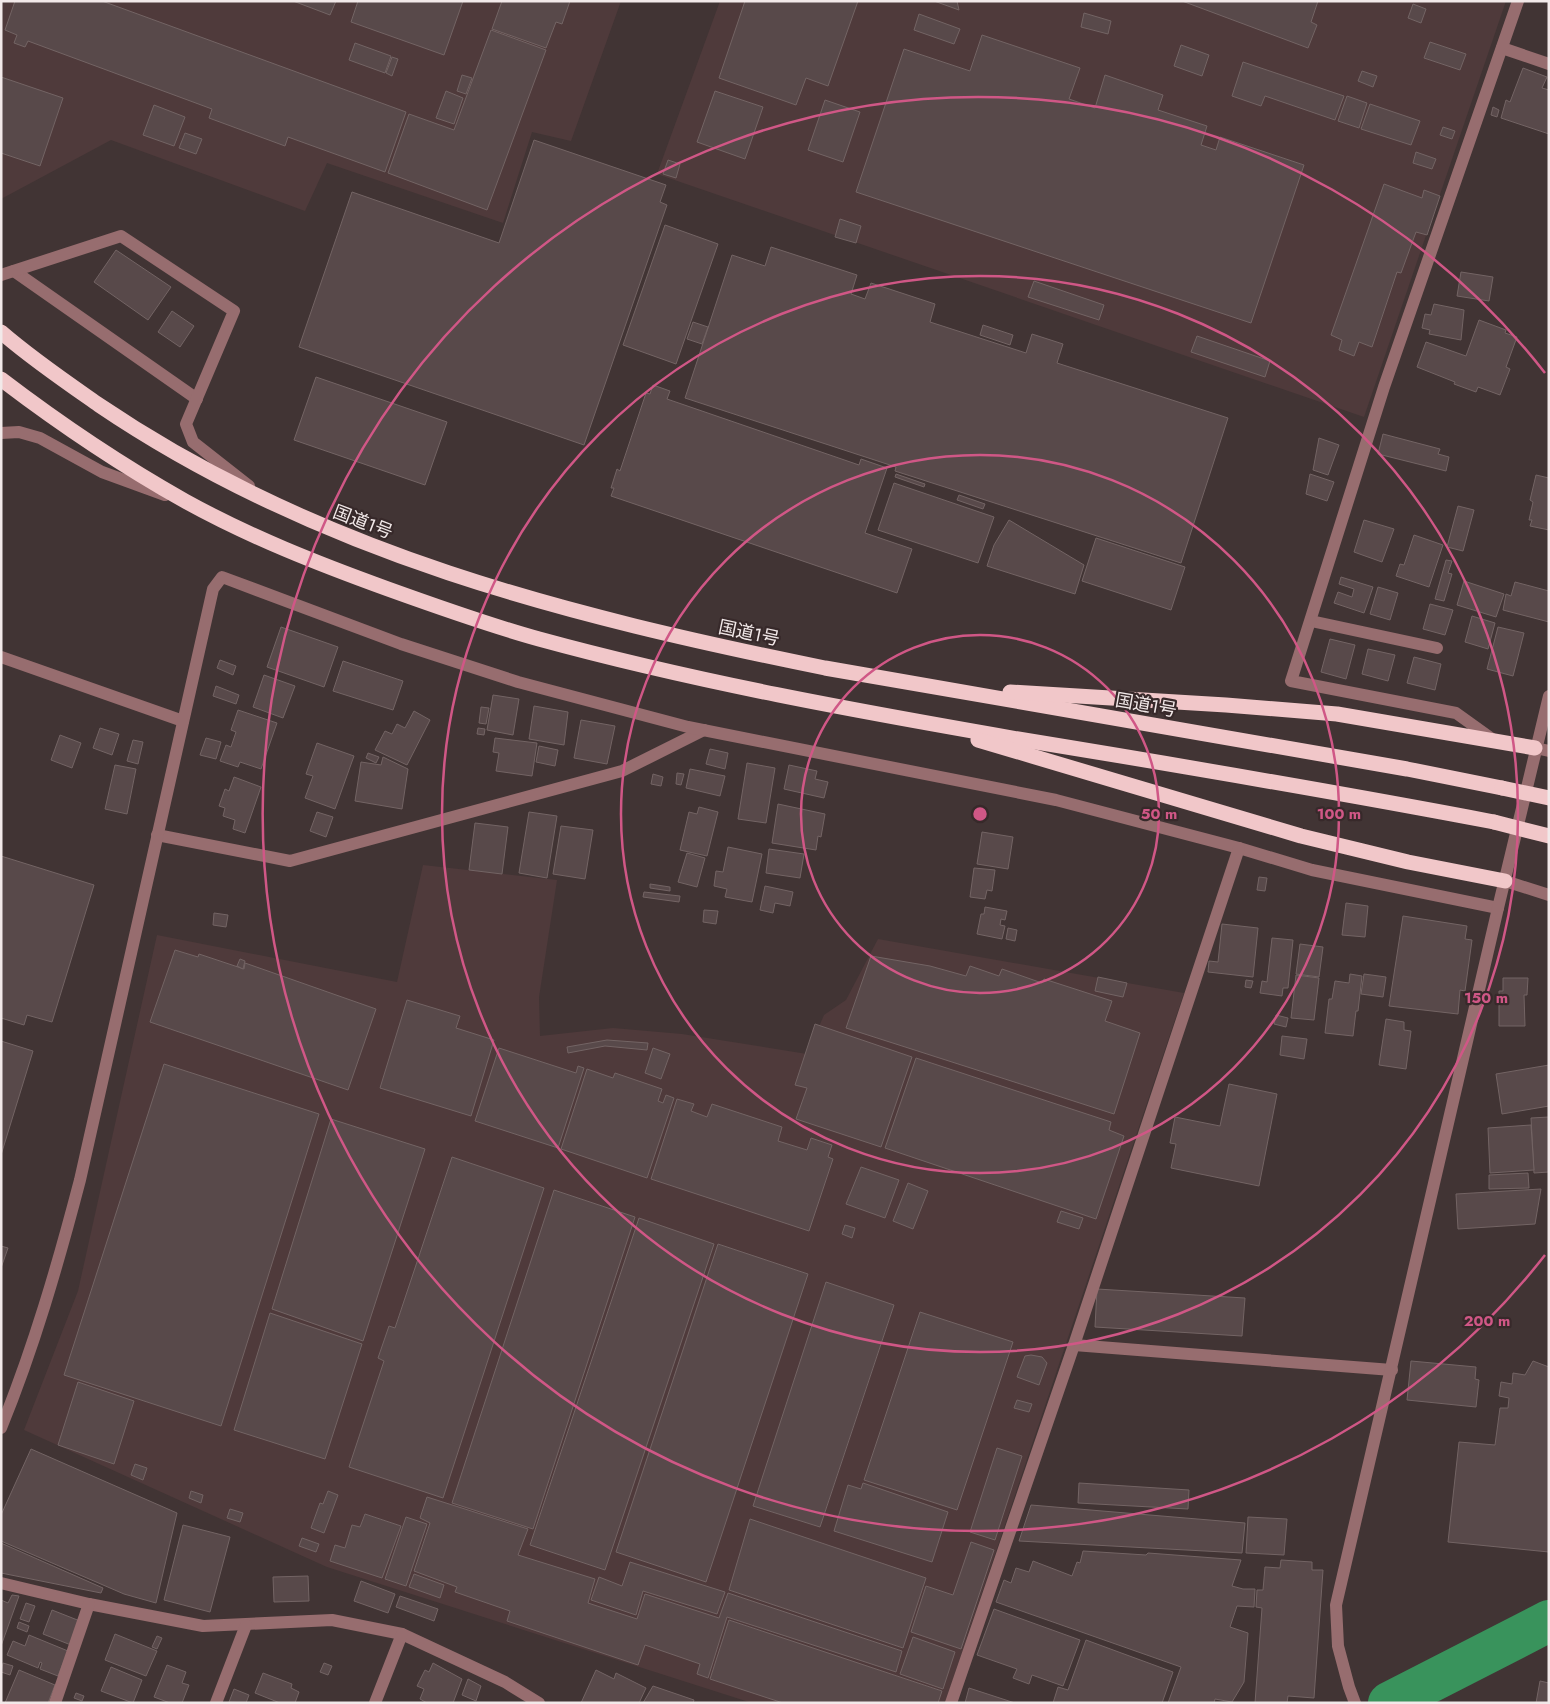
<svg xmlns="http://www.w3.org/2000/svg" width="1550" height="1704" viewBox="0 0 1550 1704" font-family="Jost,'Noto Sans JP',sans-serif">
<rect width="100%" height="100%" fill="#413434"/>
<g fill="#4f3a3b">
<polygon points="1,1 621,1 571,141 532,132 503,223 327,163 305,211 111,140 1,199"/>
<polygon points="720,1 1506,1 1364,417 657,174"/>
<polygon points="423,865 557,880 539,997 540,1036 613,1028 682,1034 807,1054 824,1015 846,1000 878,939 1184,993 945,1703 752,1703 327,1567 24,1430 78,1291 157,935 397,982"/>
</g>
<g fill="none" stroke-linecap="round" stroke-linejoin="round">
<polyline stroke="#39935c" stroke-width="42" points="1389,1703 1549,1621"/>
</g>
<g fill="#58494a" stroke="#736464">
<polygon points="15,1 102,1 406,112 385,172 288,137 285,146 209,118 212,109 28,41 25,47 14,43 17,35 5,30"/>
<polygon points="293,1 336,1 330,15"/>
<polygon points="358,1 463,1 444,55 351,22"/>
<polygon points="502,1 570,1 562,24 556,22 546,48 492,29"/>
<polygon points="745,1 858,1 828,86 806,78 796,105 719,78"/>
<polygon points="934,1 957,1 959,10"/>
<polygon points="1182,1 1318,1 1311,22 1317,25 1308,48"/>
<polygon points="1413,4 1426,9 1421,23 1408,18"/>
<polygon points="1084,13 1111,21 1108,34 1081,27"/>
<polygon points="919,14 960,29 954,44 914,30"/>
<polygon points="491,30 546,50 487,210 388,173 409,114 454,130"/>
<polygon points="982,35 1080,68 1069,99 1095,108 1105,75 1163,95 1158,110 1207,126 1201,145 1216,150 1220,137 1304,165 1251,323 856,192 904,49 970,71"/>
<polygon points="1430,42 1466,54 1460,70 1424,58"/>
<polygon points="355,43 391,56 385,73 349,60"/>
<polygon points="1181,45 1209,55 1202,76 1174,66"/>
<polygon points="392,57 398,59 392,76 386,73"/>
<polygon points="1243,62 1344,96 1335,120 1265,96 1261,106 1232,96"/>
<polygon points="1523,68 1547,77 1542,88 1549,90 1549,134 1501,118 1506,100 1510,102"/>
<polygon points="1362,71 1377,76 1373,87 1358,81"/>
<polygon points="462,75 472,78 466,94 457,91"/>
<polygon points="1,77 63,98 40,166 1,153"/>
<polygon points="446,91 463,98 454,124 436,118"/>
<polygon points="715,91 763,107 745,159 697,142"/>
<polygon points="1347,96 1367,103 1359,128 1338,121"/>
<polygon points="825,100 860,112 843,162 808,150"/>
<polygon points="1370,104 1420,121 1411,145 1361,129"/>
<polygon points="154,105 185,117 174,146 143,135"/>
<polygon points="1493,107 1499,110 1497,117 1491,115"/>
<polygon points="1443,127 1455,131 1452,139 1440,135"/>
<polygon points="185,133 202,139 196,154 179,148"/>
<polygon points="534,140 666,185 660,202 667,205 584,445 299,347 352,192 499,243"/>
<polygon points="1416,152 1436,159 1432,169 1413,163"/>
<polygon points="668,160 680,164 676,178 663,174"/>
<polygon points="1384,184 1422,198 1424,190 1440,196 1427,235 1416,232 1401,273 1397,272 1372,347 1359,342 1354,356 1339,350 1342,340 1331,335"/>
<polygon points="840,219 861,226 856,243 835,237"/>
<polygon points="665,225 718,244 676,364 623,345"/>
<polygon points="771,247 857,275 851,294 865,299 871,283 935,304 930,322 1026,353 1032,334 1063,344 1057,363 1228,418 1181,563 895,471 896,467 685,398 732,255 765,266"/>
<polygon points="116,250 171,287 148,320 94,282"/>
<polygon points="1461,272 1493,277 1489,301 1457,296"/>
<polygon points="1034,281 1104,305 1099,320 1028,297"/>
<polygon points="1434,304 1464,310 1461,340 1429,334 1430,330 1422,328 1425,314 1431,315"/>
<polygon points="172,311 194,326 180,347 158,332"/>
<polygon points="1479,320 1506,330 1505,333 1517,337 1506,367 1510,369 1500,395 1478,387 1476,392 1454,384 1455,382 1417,367 1426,342 1466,356"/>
<polygon points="693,322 708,327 702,344 687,339"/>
<polygon points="983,325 1013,335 1010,345 980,335"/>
<polygon points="1197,336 1270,361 1265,377 1191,352"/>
<polygon points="316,377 447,422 425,485 294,440"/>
<polygon points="653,385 670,391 667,399 859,465 861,459 887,468 865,533 912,549 897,593 611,496 614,488 611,488 617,469 620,471 646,393 650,394"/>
<polygon points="1383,434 1440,449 1438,454 1449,457 1446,471 1378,454"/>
<polygon points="1319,438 1339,445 1328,475 1313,470"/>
<polygon points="896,474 925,484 924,487 895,477"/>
<polygon points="1310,474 1334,482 1327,501 1306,494"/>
<polygon points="1536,475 1549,478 1549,530 1530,526 1532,520 1529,520 1533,502 1530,500"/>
<polygon points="894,483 994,517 978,563 878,530"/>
<polygon points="959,495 985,504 983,509 957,500"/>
<polygon points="1458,506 1474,510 1463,551 1447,547"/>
<polygon points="1009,520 1084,565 1075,594 987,566 994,545"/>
<polygon points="1364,520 1394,529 1382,562 1354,552"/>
<polygon points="1414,535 1443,545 1429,587 1396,576 1400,564 1404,565"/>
<polygon points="1096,538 1185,567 1171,610 1082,581"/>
<polygon points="1446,560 1452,561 1448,573 1452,574 1444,601 1435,599"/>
<polygon points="1341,577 1373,587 1364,613 1334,603 1338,592 1352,597 1354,589 1339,584"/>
<polygon points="1464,581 1504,594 1496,617 1457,605"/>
<polygon points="1515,582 1549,591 1549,622 1503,610 1506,594 1511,596"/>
<polygon points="1378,587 1398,593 1390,620 1370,614"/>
<polygon points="1430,604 1453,610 1445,635 1423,629"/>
<polygon points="1472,616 1495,623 1488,649 1465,642"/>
<polygon points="281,627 338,647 324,687 267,667"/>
<polygon points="1498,627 1524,633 1513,676 1487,669"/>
<polygon points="1330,639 1355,645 1346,679 1321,672"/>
<polygon points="1368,649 1395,655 1388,681 1362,674"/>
<polygon points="1414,657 1441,664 1435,690 1407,683"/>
<polygon points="220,660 236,666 233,675 217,668"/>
<polygon points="343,661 403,681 393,710 333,691"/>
<polygon points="264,675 295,686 283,718 253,707"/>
<polygon points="216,686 239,695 236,704 213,696"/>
<polygon points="493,695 519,699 513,735 487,730"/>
<polygon points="534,706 568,712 564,745 529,739"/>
<polygon points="481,707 489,708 486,724 479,723"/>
<polygon points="238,710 277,723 261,769 240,762 238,767 220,761 226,745 231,747 236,732 231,730"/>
<polygon points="414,711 430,720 407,765 375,750 385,731 392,734 397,724 405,728"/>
<polygon points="581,720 615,726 607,764 574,758"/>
<polygon points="100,728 119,734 112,755 93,748"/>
<polygon points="478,728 485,729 484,735 477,734"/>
<polygon points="60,735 81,743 72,768 51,760"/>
<polygon points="206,738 221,742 216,759 200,755"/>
<polygon points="495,738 537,743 532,776 496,771 499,753 493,752"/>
<polygon points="133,740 143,742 138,764 127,761"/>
<polygon points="317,743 354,756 335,809 305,798 313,776 306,774"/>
<polygon points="539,746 558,750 555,766 536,762"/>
<polygon points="710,749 728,753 725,769 706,764"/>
<polygon points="368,753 379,757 376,763 366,758"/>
<polygon points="383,757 408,769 402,809 355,801 361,762 381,765"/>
<polygon points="747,763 775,768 766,823 738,819"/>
<polygon points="115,765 136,769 127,814 105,809"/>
<polygon points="789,765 817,771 815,779 828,782 824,798 784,789"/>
<polygon points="690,769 725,776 720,796 686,788"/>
<polygon points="677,773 684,774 681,785 676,784"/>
<polygon points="653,774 663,777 661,786 651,784"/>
<polygon points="234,777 261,787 245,833 233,829 235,820 223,816 225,808 219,806 225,789 229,791"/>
<polygon points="778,804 825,814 821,837 818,836 816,850 772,843"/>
<polygon points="699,807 718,812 707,856 680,850 689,812 697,814"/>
<polygon points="317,812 333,817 326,837 310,831"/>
<polygon points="529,812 557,816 547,878 519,873"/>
<polygon points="475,823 508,827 502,874 469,870"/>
<polygon points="561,826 593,830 585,879 553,874"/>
<polygon points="982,832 1013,837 1008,869 977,864"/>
<polygon points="728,847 762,854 752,902 725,897 727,889 714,886 716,871 723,872"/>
<polygon points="769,849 804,854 800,878 766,873"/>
<polygon points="687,853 705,858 697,887 678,882"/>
<polygon points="1,856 94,885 52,1022 27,1015 24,1025 1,1018"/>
<polygon points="974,868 995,870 992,891 987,890 985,899 970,897"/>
<polygon points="1259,877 1267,878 1265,891 1257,890"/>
<polygon points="650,884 670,887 670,891 650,888"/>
<polygon points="765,886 793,892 790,906 775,903 773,913 760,910"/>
<polygon points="644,892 680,896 679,902 643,897"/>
<polygon points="1346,903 1368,906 1365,937 1342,935"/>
<polygon points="985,907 1007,911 1005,920 1001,919 1000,925 1005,926 1002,939 977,934 981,914 984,914"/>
<polygon points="704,910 718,911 716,924 703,922"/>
<polygon points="214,913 228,915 226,927 213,925"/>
<polygon points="1403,916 1467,926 1465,939 1472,940 1465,991 1460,990 1458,1014 1389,1006"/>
<polygon points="1222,924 1258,928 1253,977 1208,972 1209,961 1218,962"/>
<polygon points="1008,928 1017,930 1015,941 1006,939"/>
<polygon points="1272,938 1293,940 1288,988 1283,988 1282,996 1260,993 1262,981 1267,982"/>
<polygon points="1300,944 1323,947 1319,977 1296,974"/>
<polygon points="175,950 198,957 199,954 244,969 245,963 376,1009 348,1090 150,1022"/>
<polygon points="871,956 930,966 966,976 970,966 999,976 1002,969 1042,983 1044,979 1112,1001 1105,1021 1140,1033 1114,1114 846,1028"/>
<polygon points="240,959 245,961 243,969 237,966"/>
<polygon points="1350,974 1362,976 1358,1011 1356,1011 1353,1036 1325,1033 1329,999 1332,999 1335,981 1349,983"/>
<polygon points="1364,974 1386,977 1383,997 1361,994"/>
<polygon points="1296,975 1319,978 1314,1020 1291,1018"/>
<polygon points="1098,977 1127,983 1123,997 1095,991"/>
<polygon points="1503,978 1528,978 1527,995 1524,995 1525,1026 1499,1026 1499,991 1503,991"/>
<polygon points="1246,980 1253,981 1251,988 1245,987"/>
<polygon points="407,1000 460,1016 456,1028 494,1040 471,1116 380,1088"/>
<polygon points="1276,1015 1288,1018 1286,1027 1274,1024"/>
<polygon points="1386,1019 1404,1022 1404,1030 1411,1031 1406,1069 1379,1065"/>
<polygon points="815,1024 912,1057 881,1147 796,1119 807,1088 795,1085"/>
<polygon points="1282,1036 1307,1039 1304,1059 1280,1055"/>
<polygon points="607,1040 648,1043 647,1050 605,1046 568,1053 567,1047"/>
<polygon points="1,1041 33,1051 1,1155"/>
<polygon points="499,1048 576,1073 578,1066 584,1068 558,1148 475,1121"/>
<polygon points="653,1048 670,1054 661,1079 645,1073"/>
<polygon points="916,1058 1111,1122 1109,1130 1124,1136 1096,1219 885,1148"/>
<polygon points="164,1064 319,1114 221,1426 64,1375"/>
<polygon points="1549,1065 1549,1106 1502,1114 1496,1074"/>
<polygon points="587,1069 613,1078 615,1073 662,1089 658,1101 663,1103 666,1095 674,1098 647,1178 561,1149"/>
<polygon points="1229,1084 1277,1094 1259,1186 1171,1168 1176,1144 1170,1143 1175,1117 1220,1126"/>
<polygon points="677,1099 694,1104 691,1111 707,1117 712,1104 782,1127 778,1141 807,1150 811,1138 832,1145 828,1157 833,1159 809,1231 651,1179"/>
<polygon points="1549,1117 1549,1172 1534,1173 1531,1118"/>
<polygon points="331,1119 425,1149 363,1341 272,1309"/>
<polygon points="1531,1125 1534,1170 1490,1173 1488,1128"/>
<polygon points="452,1157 544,1188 443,1498 349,1467 384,1361 378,1358 389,1326 395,1328"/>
<polygon points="861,1167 899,1180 885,1218 846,1204"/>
<polygon points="1528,1173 1529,1188 1489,1189 1489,1175"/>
<polygon points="908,1183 928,1191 913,1229 893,1221"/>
<polygon points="1541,1189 1535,1224 1458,1229 1456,1194"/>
<polygon points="554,1190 635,1217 533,1529 452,1503"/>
<polygon points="1061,1211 1083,1218 1079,1229 1057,1222"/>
<polygon points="639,1218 714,1244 605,1570 530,1545"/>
<polygon points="845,1225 855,1228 852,1238 842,1234"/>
<polygon points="718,1244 808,1274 706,1582 616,1552"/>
<polygon points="1,1246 8,1248 1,1268"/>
<polygon points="826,1282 894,1305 820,1527 753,1506"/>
<polygon points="1097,1289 1245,1298 1242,1336 1095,1327"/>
<polygon points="920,1312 1013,1342 957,1510 864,1480"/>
<polygon points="270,1313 362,1344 325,1459 234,1430"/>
<polygon points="1031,1355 1042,1357 1047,1363 1039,1385 1017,1377 1025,1356"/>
<polygon points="1411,1361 1476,1367 1475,1379 1479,1380 1476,1407 1407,1400"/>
<polygon points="1533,1361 1549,1367 1549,1552 1448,1542 1459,1442 1495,1445 1500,1408 1508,1408 1509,1398 1499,1396 1501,1382 1512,1384 1513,1373 1525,1375"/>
<polygon points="78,1382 134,1401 114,1464 58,1445"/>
<polygon points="1017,1400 1032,1404 1029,1412 1014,1408"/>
<polygon points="997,1448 1022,1456 995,1540 970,1532"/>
<polygon points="31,1449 177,1513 156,1603 124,1594 1,1541 1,1515"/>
<polygon points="135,1464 147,1468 143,1480 131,1475"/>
<polygon points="863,1483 948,1512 932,1562 834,1531 848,1485 861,1489"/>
<polygon points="1079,1483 1189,1490 1188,1509 1078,1503"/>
<polygon points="191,1491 203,1495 201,1503 189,1498"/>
<polygon points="328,1491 338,1495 324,1533 311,1528 320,1503 323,1504"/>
<polygon points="427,1497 528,1529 518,1555 595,1579 588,1603 637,1619 645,1594 719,1618 728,1593 902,1651 896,1672 727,1617 708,1678 697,1674 700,1664 645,1645 638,1665 507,1621 510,1611 455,1592 457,1587 414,1571 430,1523 420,1518"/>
<polygon points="1031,1505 1245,1523 1242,1553 1019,1541"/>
<polygon points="230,1509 243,1513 240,1522 227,1518"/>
<polygon points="365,1514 401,1526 382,1578 330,1561 335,1545 345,1548 352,1525 360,1527"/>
<polygon points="406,1517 427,1524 406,1586 385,1579"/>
<polygon points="1248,1517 1287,1519 1284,1555 1246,1553"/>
<polygon points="750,1519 926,1578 903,1648 729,1590"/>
<polygon points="183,1525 230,1537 210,1612 164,1600"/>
<polygon points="302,1538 319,1544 316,1552 299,1546"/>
<polygon points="971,1542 994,1550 961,1649 911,1632 926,1586 953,1595"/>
<polygon points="1,1543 103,1588 101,1593 1,1573"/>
<polygon points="1083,1551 1146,1555 1148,1553 1241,1560 1232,1586 1243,1589 1255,1589 1254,1607 1237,1606 1230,1627 1248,1633 1244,1682 1232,1702 1215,1699 1214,1703 1168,1703 1181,1667 996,1602 1004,1580 1011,1583 1016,1568 1029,1572 1033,1561 1072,1576 1077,1562 1080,1563"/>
<polygon points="1281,1560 1312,1562 1312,1570 1323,1570 1314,1698 1288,1696 1287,1703 1255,1703 1262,1608 1256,1607 1257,1590 1263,1590 1265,1567 1280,1568"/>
<polygon points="630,1562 725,1592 717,1614 643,1591 636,1615 591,1600 599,1577 622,1586"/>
<polygon points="414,1574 444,1585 440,1598 409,1587"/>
<polygon points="308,1576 309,1601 274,1602 273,1577"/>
<polygon points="361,1581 395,1594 388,1613 354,1601"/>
<polygon points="12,1595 19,1596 1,1646 1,1600 8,1603"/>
<polygon points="400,1596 438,1609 434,1621 396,1607"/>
<polygon points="26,1603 35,1606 29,1622 20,1619"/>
<polygon points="994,1609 1080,1640 1063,1686 1032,1675 1029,1684 1013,1678 1017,1669 977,1655"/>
<polygon points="52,1610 80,1621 71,1645 43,1634"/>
<polygon points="729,1620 942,1691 938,1703 783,1703 710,1679"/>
<polygon points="19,1622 29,1626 27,1632 17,1628"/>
<polygon points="115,1634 157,1651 146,1676 105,1660"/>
<polygon points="29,1635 68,1651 58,1676 40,1669 42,1663 40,1662 38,1668 7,1655 13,1641 25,1646"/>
<polygon points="157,1636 162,1638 157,1649 152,1647"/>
<polygon points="913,1637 955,1652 943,1689 900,1674"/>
<polygon points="1086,1640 1173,1672 1162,1703 1053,1703 1058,1687 1068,1690"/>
<polygon points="3,1663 13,1666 10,1675 1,1672"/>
<polygon points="324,1663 332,1666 328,1675 320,1672"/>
<polygon points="433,1663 462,1679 453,1703 427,1703 420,1699 424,1689 417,1686 425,1670 429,1672"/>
<polygon points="167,1665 186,1672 182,1683 189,1685 182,1703 170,1703 154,1697"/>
<polygon points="111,1667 142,1680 133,1703 101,1691"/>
<polygon points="19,1670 55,1685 48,1703 5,1703"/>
<polygon points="596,1670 614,1679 616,1673 646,1688 639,1703 581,1703"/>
<polygon points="263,1673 292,1684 291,1688 299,1692 295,1703 280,1703 255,1693"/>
<polygon points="468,1679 481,1686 476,1701 462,1695"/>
<polygon points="1540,1681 1549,1683 1549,1703 1536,1703"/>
<polygon points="653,1686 694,1700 693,1703 643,1703"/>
<polygon points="969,1688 1015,1703 965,1703"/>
<polygon points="234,1689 249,1695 246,1703 229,1702"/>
<polygon points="76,1693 84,1696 82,1701 74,1698"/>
</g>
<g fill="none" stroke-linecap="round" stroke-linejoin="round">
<g stroke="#976d6f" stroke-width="12">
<polyline points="1502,48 1549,64"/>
<polyline points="14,271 197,399"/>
<polyline points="1,275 121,236 234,311 186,424 193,442 249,486"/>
<polyline points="1,433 19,432 40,438 102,472 165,495"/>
<polyline points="1311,621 1437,648"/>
<polyline points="1,657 183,721"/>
<polyline points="1495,741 1456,713 1291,681 1384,387 1518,1"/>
<polyline points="1535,748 1549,751"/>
<polyline points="157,835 290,861 622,771 704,730"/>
<polyline points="1505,881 1549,895"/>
<polyline points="1074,1345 1392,1370"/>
<path d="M1,1428c33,-81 57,-164 79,-248l133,-591 9,-12 179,67 117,38 170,45 368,73 183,48 73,22 186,38"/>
<polyline points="1,1583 89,1604 203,1626 332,1620 402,1634 505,1682 539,1703"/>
<polyline points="55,1703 89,1604"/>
<polyline points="216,1703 246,1625"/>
<polyline points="375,1703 402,1634"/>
<polyline points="951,1703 1074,1345 1239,848"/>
<polyline points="1355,1703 1349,1687 1338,1646 1336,1605 1498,908 1549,696"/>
</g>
<g stroke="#f1c7c9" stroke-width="15">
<path d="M1,332c31,27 65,50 98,73 220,149 470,211 726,263l582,101 95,19"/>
<path d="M1,379c59,45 120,86 184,122 65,36 134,63 203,88 50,18 100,36 151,50 157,43 318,72 479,100 159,26 318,53 476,83"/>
<polyline points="1010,692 1226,705 1337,714 1535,748"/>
<polyline points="978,740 1301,836 1408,862 1505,881"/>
</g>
<g stroke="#f1c7c9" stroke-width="15">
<polyline points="1502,788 1549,798"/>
<polyline points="1494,822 1549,836"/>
</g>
</g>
<g fill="none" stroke="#d05786" stroke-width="2.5">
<circle cx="980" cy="814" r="179"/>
<circle cx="980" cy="814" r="359"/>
<circle cx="980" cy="814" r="538"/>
<path d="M1545 1255A717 717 0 1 1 1545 373"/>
</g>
<g text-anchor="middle" stroke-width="4.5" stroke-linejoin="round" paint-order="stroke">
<g font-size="18" fill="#f2e9e9" stroke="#37292a">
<text transform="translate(363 522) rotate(21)" y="6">国道1号</text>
<text transform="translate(749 633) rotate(12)" y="6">国道1号</text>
<text transform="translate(1146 705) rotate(10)" y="6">国道1号</text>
</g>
</g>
<circle cx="980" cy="814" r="8" fill="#d05786" stroke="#37292a" stroke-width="2.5"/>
<g font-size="15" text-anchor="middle" font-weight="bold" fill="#d05786" stroke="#37292a" stroke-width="4.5" stroke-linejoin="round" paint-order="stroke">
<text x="1159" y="819">50 m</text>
<text x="1339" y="819">100 m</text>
<text x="1486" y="1003">150 m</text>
<text x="1487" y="1326">200 m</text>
</g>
<rect width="1550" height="1704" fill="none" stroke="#f2e9e9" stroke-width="5"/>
</svg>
